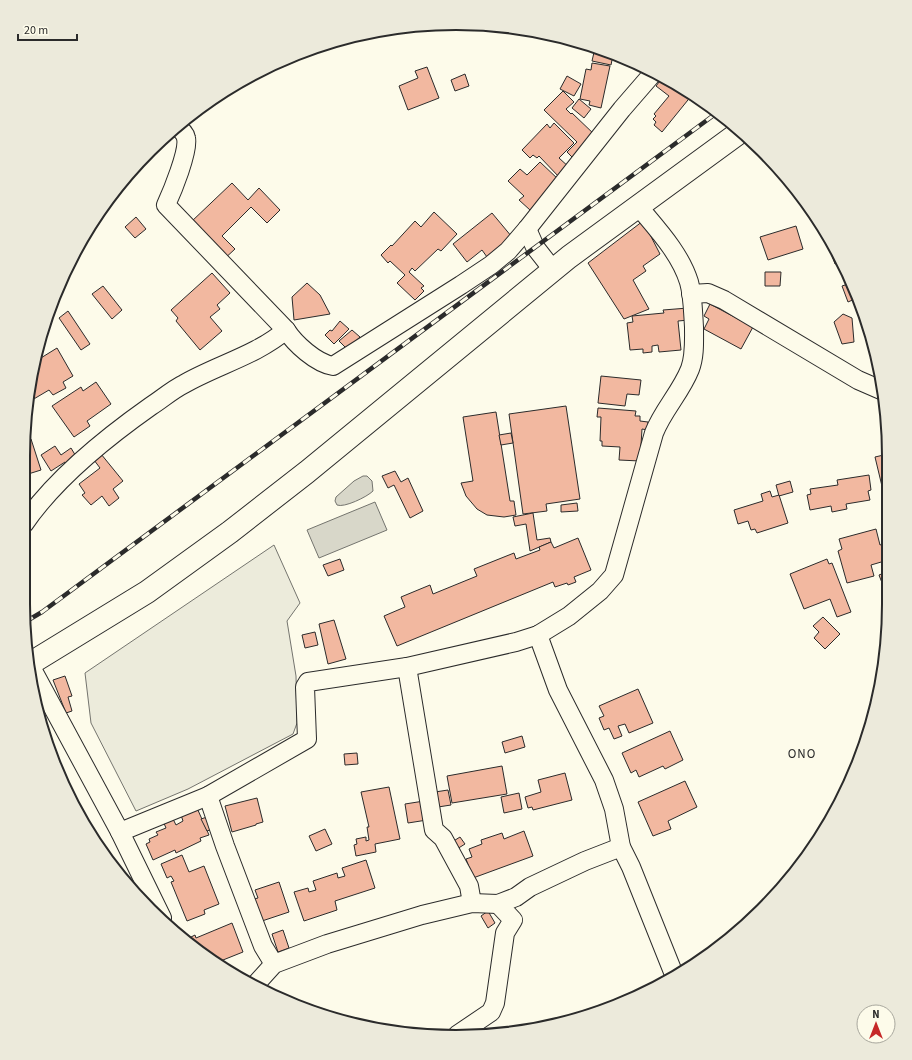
<svg xmlns="http://www.w3.org/2000/svg" width="912" height="1060" viewBox="0 0 912 1060" font-family="'Source Sans 3',sans-serif">
<rect width="100%" height="100%" fill="#fdfbea"/>
<polygon fill="#ecebdb" stroke="#74746e" points="274,545 300,603 287,621 296,676 297,723 293,734 188,789 136,811 91,723 85,673"/>
<g fill="#d8d7c9" stroke="#74746e">
<path d="M363,476h4l5,5 1,10c-6,6 -29,17 -36,14l-2,-4 1,-4 18,-16z"/>
<polygon points="375,502 387,530 319,558 307,530"/>
</g>
<g fill="#f2b8a0" stroke="#2b2b2b">
<polygon points="595,48 613,55 611,65 592,61"/>
<polygon points="592,63 610,66 601,108 589,105 590,101 580,99 586,69 591,70"/>
<polygon points="427,67 439,98 408,110 399,86 418,78 415,71"/>
<polygon points="465,74 469,86 455,91 451,80"/>
<polygon points="567,76 581,84 574,96 560,89"/>
<polygon points="663,77 692,95 662,132 654,125 656,122 653,119 656,116 654,114 669,96 656,86"/>
<polygon points="563,91 574,102 566,109 571,114 572,113 596,136 574,159 567,152 577,142 544,110"/>
<polygon points="579,99 591,109 584,118 572,108"/>
<polygon points="554,123 574,143 559,158 570,168 560,178 539,156 537,158 533,155 530,158 522,150 547,124 550,128"/>
<polygon points="540,162 559,180 530,210 519,200 524,196 508,181 520,169 527,175"/>
<polygon points="232,183 248,200 259,188 280,210 267,223 251,207 222,236 235,249 222,261 191,222"/>
<polygon points="434,212 457,234 441,251 438,249 415,271 412,268 409,272 424,286 421,288 424,291 415,300 397,283 405,275 390,261 388,263 381,255 391,245 392,246 415,221 421,227"/>
<polygon points="492,213 512,237 487,257 482,250 467,262 453,244"/>
<polygon points="136,217 146,229 135,238 125,227"/>
<polygon points="643,221 660,254 643,266 646,271 633,280 649,309 624,319 588,263"/>
<polygon points="821,225 831,239 841,262 835,264 826,238 823,239"/>
<polygon points="796,226 803,249 768,260 760,237"/>
<polygon points="765,272 781,272 780,286 765,286"/>
<polygon points="212,273 230,293 217,305 220,309 210,317 222,331 200,350 176,321 178,318 171,310"/>
<polygon points="307,283 320,295 330,314 294,320 292,297"/>
<polygon points="851,283 857,298 848,302 842,286"/>
<polygon points="103,286 122,310 112,319 92,294"/>
<polygon points="710,304 753,327 741,349 704,329 709,319 704,316"/>
<polygon points="688,308 689,320 678,321 681,350 659,352 658,345 652,346 652,352 643,353 643,349 630,350 627,323 633,322 632,316 664,313 663,310"/>
<polygon points="68,311 90,344 81,350 59,318"/>
<polygon points="843,314 852,318 854,342 842,344 834,322"/>
<polygon points="340,321 349,329 334,344 325,335 330,330 332,331"/>
<polygon points="352,330 360,337 347,349 339,341"/>
<polygon points="57,348 73,376 63,382 66,388 53,395 49,390 27,403 36,361"/>
<polygon points="601,376 641,380 639,395 627,394 625,406 598,403"/>
<polygon points="96,382 111,404 87,421 90,426 74,437 52,406 81,387 83,391"/>
<polygon points="566,406 580,499 546,504 547,511 523,514 509,414"/>
<polygon points="598,408 636,411 635,416 640,416 640,421 648,422 648,430 642,429 640,461 619,460 620,447 602,446 602,441 600,441 601,417 597,417"/>
<polygon points="496,412 510,501 514,501 516,515 504,517 487,515 477,509 466,496 461,483 473,481 463,417"/>
<polygon points="511,433 513,443 501,445 499,435"/>
<polygon points="31,439 41,470 25,475 26,441"/>
<polygon points="55,446 61,455 71,448 77,458 67,465 65,462 51,471 41,455"/>
<polygon points="101,454 123,481 113,489 119,498 109,506 102,496 91,505 82,495 85,493 79,484 100,468 94,460"/>
<polygon points="888,454 888,502 886,503 875,457"/>
<polygon points="395,471 401,482 408,478 423,511 410,518 394,485 388,488 382,476"/>
<polygon points="869,475 871,490 868,491 870,500 846,504 847,509 832,512 831,506 810,510 807,495 811,494 810,489 838,485 837,480"/>
<polygon points="790,481 793,492 779,496 776,485"/>
<polygon points="770,491 772,497 779,495 788,523 757,533 755,529 751,530 748,521 738,524 734,510 763,501 761,494"/>
<polygon points="577,503 578,511 561,512 561,505"/>
<polygon points="533,513 537,540 550,538 551,542 530,551 526,524 515,526 513,517"/>
<polygon points="876,529 880,545 883,544 888,560 871,565 874,576 847,583 838,551 842,549 839,539"/>
<polygon points="578,538 591,570 574,577 576,582 568,585 567,583 555,587 553,582 397,646 384,616 405,607 401,597 430,585 433,594 477,576 474,569 514,553 516,559 540,550 539,547 551,542 554,548"/>
<polygon points="340,559 344,570 328,576 323,565"/>
<polygon points="827,559 829,564 832,563 851,612 837,617 830,599 804,609 790,574"/>
<polygon points="889,571 889,587 884,588 879,575"/>
<polygon points="823,617 840,634 825,649 814,638 819,632 813,626"/>
<polygon points="334,620 346,659 328,664 319,624"/>
<polygon points="315,632 318,645 305,648 302,635"/>
<polygon points="65,676 72,696 68,697 72,711 66,713 53,680"/>
<polygon points="33,683 49,706 37,713"/>
<polygon points="638,689 653,723 629,733 625,724 618,726 622,736 614,739 609,728 604,730 599,718 604,716 599,706"/>
<polygon points="670,731 683,760 665,769 663,766 639,777 636,770 631,773 622,753"/>
<polygon points="522,736 525,747 505,753 502,742"/>
<polygon points="357,753 358,764 345,765 344,754"/>
<polygon points="502,766 507,794 452,803 447,776"/>
<polygon points="565,773 572,800 533,810 532,807 528,808 525,797 541,792 538,780"/>
<polygon points="685,781 697,807 668,821 671,829 653,836 638,802"/>
<polygon points="389,787 400,839 375,844 376,852 356,856 354,845 357,844 356,839 366,837 366,841 369,840 367,827 369,827 361,792"/>
<polygon points="448,790 451,805 438,807 435,792"/>
<polygon points="519,793 522,809 504,813 501,797"/>
<polygon points="257,798 263,822 256,824 256,825 232,832 225,806"/>
<polygon points="424,801 427,820 408,823 405,804"/>
<polygon points="197,808 209,835 200,838 201,841 176,853 175,850 153,860 146,844 150,842 149,839 158,835 156,832 166,828 163,821 172,817 176,825 183,821 181,815"/>
<polygon points="210,816 215,828 207,831 201,819"/>
<polygon points="325,829 332,844 316,851 309,836"/>
<polygon points="524,831 533,856 473,878 466,859 472,857 469,849 482,844 481,840 502,833 504,839"/>
<polygon points="460,837 465,844 457,849 452,842"/>
<polygon points="182,855 189,872 204,866 219,904 204,910 205,914 187,921 171,882 174,881 171,876 167,878 161,864"/>
<polygon points="366,860 375,888 335,901 337,910 304,921 294,892 308,888 309,892 316,890 313,881 337,873 338,878 345,876 342,868"/>
<polygon points="279,882 289,912 262,921 254,899 258,898 255,890"/>
<polygon points="488,911 495,923 488,928 481,916"/>
<polygon points="232,923 243,952 218,962 219,966 187,939 195,935 196,938"/>
<polygon points="283,930 289,948 278,952 272,934"/>
</g>
<g fill="none" stroke-linecap="round" stroke-linejoin="round">
<g stroke="#2b2b2b" stroke-width="20">
<g id="minor">
<path d="M176,127c4,2 9,6 10,11 3,13 -14,54 -20,67l120,125c9,14 30,33 47,36l128,-81 30,-20 17,-14 19,-22 95,-120 32,-37"/>
<polyline points="527,229 535,247 553,270"/>
<polyline points="691,294 708,293 724,300 858,380 881,390"/>
<path d="M24,524c30,-44 83,-87 127,-118 11,-7 21,-16 33,-22 33,-19 73,-29 102,-54"/>
<polyline points="538,635 558,690 604,780 614,809 621,847 631,867 675,977"/>
<polyline points="31,667 120,832 162,918"/>
<polyline points="407,667 434,830 443,838 469,886 472,903"/>
<polyline points="208,796 225,846 263,946 274,964"/>
<path d="M120,832l88,-36 99,-57 -2,-52 3,-5 99,-15 109,-25 22,-7 31,-19 31,-25 14,-16 40,-142c9,-23 27,-41 36,-64 5,-13 4,-28 4,-42 -1,-15 -1,-31 -5,-45 -9,-29 -32,-53 -51,-76"/>
<polyline points="255,985 274,964 327,944 422,915 472,903 498,904 516,897 530,887 585,861 621,847"/>
<polyline points="457,1035 491,1012 495,1003 505,933 513,920 498,904"/>
</g>
</g>
<g stroke="#2b2b2b" stroke-width="24">
<polyline id="tertiary" points="31,663 147,592 230,532 307,472 569,257 740,132"/>
</g>
<use href="#minor" stroke="#fdfbea" stroke-width="18"/>
<use href="#tertiary" stroke="#fdfbea" stroke-width="22"/>
<g stroke="#2b2b2b" stroke-width="4.5">
<polyline id="rail" points="25,622 42,612 718,112"/>
</g>
<use href="#rail" stroke="#fdfbea" stroke-width="3" stroke-dasharray="9" stroke-linecap="butt"/>
</g>
<g text-anchor="middle" stroke-width="3" stroke-linejoin="round" paint-order="stroke">
<g font-size="13" letter-spacing="1" fill="#2b2b2b" stroke="#fdfbea">
<text x="802" y="758">ONO</text>
</g>
</g>
<path d="M0 0H912V1060H0ZM456 30H456A426 426 0 0 1 882 456V604A426 426 0 0 1 456 1030H456A426 426 0 0 1 30 604V456A426 426 0 0 1 456 30Z" fill="#eceadb" fill-rule="evenodd"/>
<path fill="none" stroke="#2b2b2b" stroke-width="2" d="M456 30H456A426 426 0 0 1 882 456V604A426 426 0 0 1 456 1030H456A426 426 0 0 1 30 604V456A426 426 0 0 1 456 30Z"/>
<g transform="translate(876 1024)"><circle r="19" fill="#fdfbea" stroke="#a9a89e"/>
<path d="M0-3L7 15L0 10L-7 15Z" fill="#c62828"/>
<text y="-6" font-size="11" font-weight="bold" text-anchor="middle" fill="#2b2b2b">N</text>
</g>
<path d="M18 34v6h59v-6" fill="none" stroke="#2b2b2b" stroke-width="2"/>
<text x="24" y="34" font-size="12" fill="#2b2b2b" stroke="#fdfbea" stroke-width="3" paint-order="stroke">20 m</text>
</svg>
